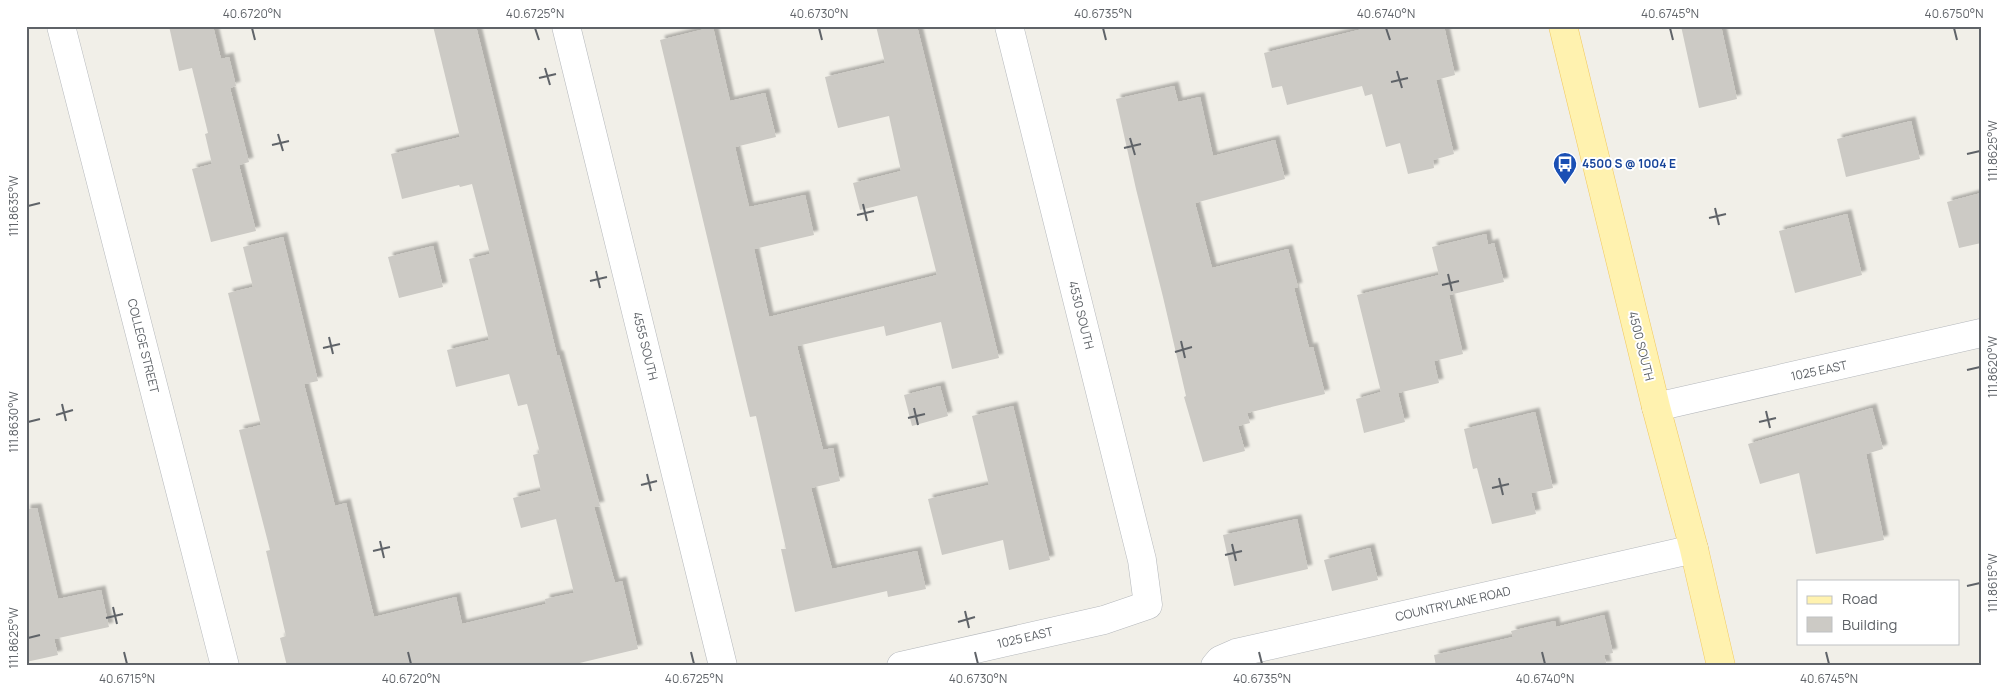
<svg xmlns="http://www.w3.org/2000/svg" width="2007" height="692" viewBox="0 0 2007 692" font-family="Manrope,sans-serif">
<defs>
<filter id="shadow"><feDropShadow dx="4.5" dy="-4.5" stdDeviation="1" flood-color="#0004"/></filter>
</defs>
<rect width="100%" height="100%" fill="#f1efe8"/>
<g fill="#cccac5" filter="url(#shadow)">
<polygon points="169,26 213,26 221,59 229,57 236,86 230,88 249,162 239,165 256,231 211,242 192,169 212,164 205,134 208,133 192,68 179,71"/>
<polygon points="433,26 476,26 557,355 559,355 600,506 594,507 615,583 622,581 638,649 567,666 287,666 280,638 286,636 266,551 270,550 239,430 261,425 228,293 253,287 243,247 283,237 318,381 304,384 335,506 346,503 374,617 456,597 462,624 546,604 545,599 574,593 556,519 521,528 513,498 541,491 533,455 540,453 527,404 518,406 509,374 456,387 447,350 489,340 469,259 490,254 472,184 460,187 459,185 402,199 391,154 460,137"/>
<polygon points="876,26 917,26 999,358 952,369 941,322 886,336 884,326 797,346 823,450 833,448 840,481 811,488 832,569 917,551 926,589 888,597 887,591 795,612 781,549 786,549 756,416 750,417 660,40 713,27 730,101 765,93 776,137 735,147 749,207 805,195 814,235 754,249 769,317 937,275 917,196 860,210 853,183 901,171 889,116 838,128 829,94 825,77 885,63"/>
<polygon points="1375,26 1444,26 1455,75 1436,80 1454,154 1433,160 1434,168 1408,174 1400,143 1386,147 1372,94 1365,96 1362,86 1287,105 1282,86 1272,88 1264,53"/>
<polygon points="1681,26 1721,26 1737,99 1699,108"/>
<polygon points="1174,86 1178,102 1200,97 1213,156 1275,140 1285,179 1195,203 1212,268 1288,249 1298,287 1294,288 1309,348 1313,347 1325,394 1247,413 1250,423 1238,426 1245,451 1203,462 1184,397 1186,396 1163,297 1136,189 1116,99"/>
<polygon points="1911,121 1920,159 1846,177 1837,139"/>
<polygon points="1981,193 1981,243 1959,248 1947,202"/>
<polygon points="1847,214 1862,275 1795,293 1779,231"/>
<polygon points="1486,234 1488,245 1494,243 1504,282 1449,295 1463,354 1434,361 1439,383 1398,393 1405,422 1364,433 1356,399 1381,392 1357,295 1439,275 1432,247"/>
<polygon points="433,246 443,287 399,298 388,257"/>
<polygon points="940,386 948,416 912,426 904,395"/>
<polygon points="1013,406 1050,560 1009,570 1003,540 942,555 928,499 989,485 972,416"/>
<polygon points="1872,408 1883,449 1866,454 1884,540 1816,554 1799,473 1760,484 1748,444"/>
<polygon points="1535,412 1553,488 1531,493 1536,514 1492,524 1477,468 1473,469 1464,429"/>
<polygon points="37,508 58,599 101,590 109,627 54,639 58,655 26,662 26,509"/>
<polygon points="1297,519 1308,569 1234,586 1223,535"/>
<polygon points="1370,548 1378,580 1332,591 1324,560"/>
<polygon points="1604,615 1613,653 1604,655 1607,666 1436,666 1434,655 1513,637 1511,631 1555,621 1556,627"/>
</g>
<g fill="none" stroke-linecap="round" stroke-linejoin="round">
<g stroke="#b5b8bc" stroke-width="29">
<g id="minor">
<polyline points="61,26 225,666"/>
<polyline points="566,26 723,666"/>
<polyline points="1656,407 1981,333"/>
<polyline points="901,666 1104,620 1148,605 1142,560 1009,26"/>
<polyline points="1215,666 1220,660 1236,653 1694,549"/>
</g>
</g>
<g stroke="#f2c960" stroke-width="29">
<polyline id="major" points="1563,26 1656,407 1694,549 1721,666"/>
</g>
<use href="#minor" stroke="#fff" stroke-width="28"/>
<use href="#major" stroke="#fff2af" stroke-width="28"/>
</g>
<path fill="none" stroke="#5f6368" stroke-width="2" d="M252,28l3,12M535,28l4,12M819,28l3,12M1103,28l3,12M1386,28l4,12M1670,28l3,12M1954,28l3,12M545,68l5,17M1397,71l5,17M539,78l17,-4M1391,82l17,-4M278,134l5,17M1130,138l5,17M272,145l17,-4M1124,148l17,-4M1967,154l13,-3M863,204l4,17M28,206l12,-3M1715,208l4,17M857,215l17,-4M1709,218l17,-4M596,271l4,17M1448,274l4,17M590,281l17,-4M1442,285l17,-4M329,337l4,17M1181,341l4,17M323,348l17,-4M1175,352l17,-5M1967,370l13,-3M62,404l4,17M914,408l4,17M1766,411l4,17M56,415l17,-5M908,418l17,-4M28,422l12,-3M1759,422l17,-4M647,474l4,17M1499,478l4,17M641,485l16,-4M1492,488l17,-4M380,541l4,17M1232,544l4,17M373,551l17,-4M1225,555l17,-4M1967,586l13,-3M113,607l4,17M965,611l4,17M106,618l17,-4M958,622l17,-5M28,638l12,-3M124,652l3,12M408,652l3,12M691,652l3,12M975,652l3,12M1259,652l3,12M1542,652l3,12M1826,652l3,12"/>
<defs>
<g id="bus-pin" transform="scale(1.25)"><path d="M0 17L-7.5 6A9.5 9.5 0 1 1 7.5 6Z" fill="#1a4fb4" stroke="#fff"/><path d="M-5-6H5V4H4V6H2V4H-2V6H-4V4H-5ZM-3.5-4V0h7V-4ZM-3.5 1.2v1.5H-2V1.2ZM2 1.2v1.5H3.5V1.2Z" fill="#fff"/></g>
</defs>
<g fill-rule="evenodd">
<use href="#bus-pin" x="1565" y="164"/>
</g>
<g text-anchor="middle" stroke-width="4" stroke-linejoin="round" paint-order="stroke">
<g font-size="12" font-weight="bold" fill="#164399" stroke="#fff" text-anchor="start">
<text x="1582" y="168">4500 S @ 1004 E</text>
</g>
<g font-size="12" fill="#5f6368" stroke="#fff">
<text transform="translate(1081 315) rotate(76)" y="4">4530 SOUTH</text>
<text transform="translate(143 346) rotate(76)" y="4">COLLEGE STREET</text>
<text transform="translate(645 346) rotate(76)" y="4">4555 SOUTH</text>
<text transform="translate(1641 346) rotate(76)" y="4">4500 SOUTH</text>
<text transform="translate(1819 371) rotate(-12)" y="4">1025 EAST</text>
<text transform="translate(1453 604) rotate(-13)" y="4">COUNTRYLANE ROAD</text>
<text transform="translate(1025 638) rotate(-13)" y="4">1025 EAST</text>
</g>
</g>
<rect width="2007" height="692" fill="none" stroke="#ffffff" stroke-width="55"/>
<rect x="1797" y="580" width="162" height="65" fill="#ffffff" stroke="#bfc1c3"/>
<rect x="1807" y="596" width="25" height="8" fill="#fff2af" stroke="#bfc1c3"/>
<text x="1842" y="604" font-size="15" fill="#5f6368">Road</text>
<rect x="1807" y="617" width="25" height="15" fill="#cccac5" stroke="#bfc1c3"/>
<text x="1842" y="630" font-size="15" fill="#5f6368">Building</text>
<rect x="28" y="28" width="1952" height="636" fill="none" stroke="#5f6368" stroke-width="2"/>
<g font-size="12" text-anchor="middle" fill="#5f6368">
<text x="252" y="18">40.6720°N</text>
<text x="535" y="18">40.6725°N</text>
<text x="819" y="18">40.6730°N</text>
<text x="1103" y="18">40.6735°N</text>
<text x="1386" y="18">40.6740°N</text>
<text x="1670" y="18">40.6745°N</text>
<text x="1954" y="18">40.6750°N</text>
<text transform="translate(1993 151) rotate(-90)" y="4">111.8625°W</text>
<text transform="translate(14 206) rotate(-90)" y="4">111.8635°W</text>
<text transform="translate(1993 367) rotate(-90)" y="4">111.8620°W</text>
<text transform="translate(14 422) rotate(-90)" y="4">111.8630°W</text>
<text transform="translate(1993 583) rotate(-90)" y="4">111.8615°W</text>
<text transform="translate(14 638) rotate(-90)" y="4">111.8625°W</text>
<text x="127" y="683">40.6715°N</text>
<text x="411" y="683">40.6720°N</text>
<text x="694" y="683">40.6725°N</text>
<text x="978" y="683">40.6730°N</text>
<text x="1262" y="683">40.6735°N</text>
<text x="1545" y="683">40.6740°N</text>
<text x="1829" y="683">40.6745°N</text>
</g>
</svg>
